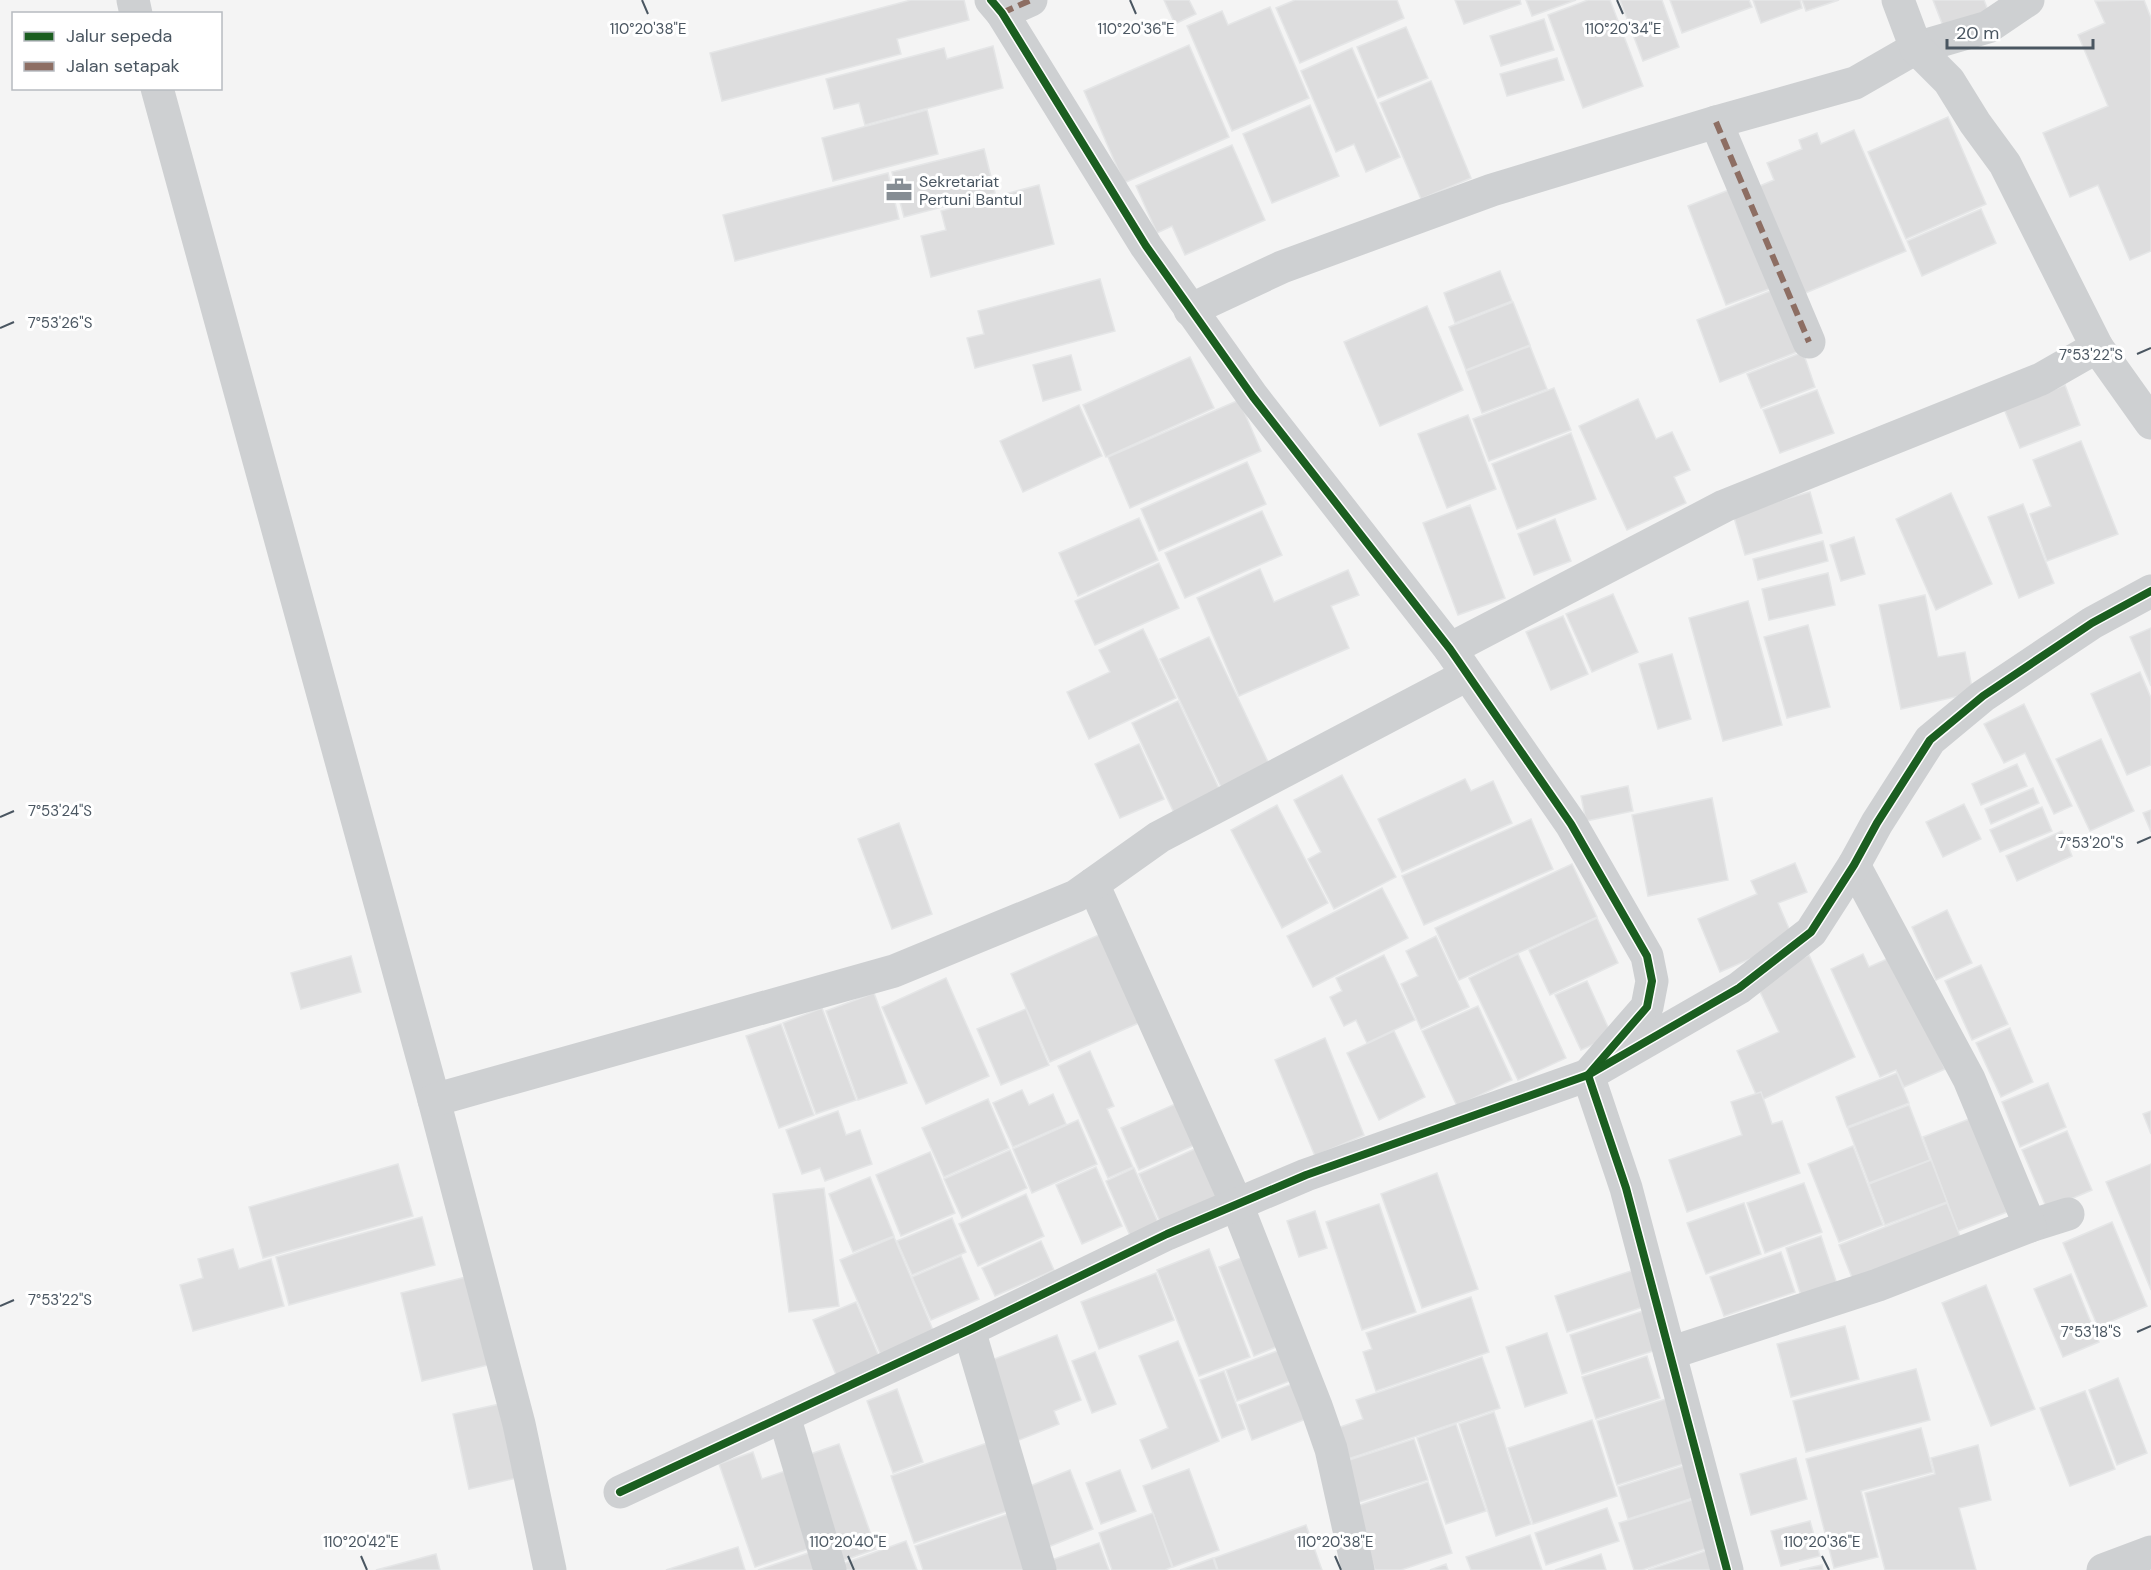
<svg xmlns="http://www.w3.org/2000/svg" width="2151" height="1570" viewBox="0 0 2151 1570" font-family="'DM Sans',sans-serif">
<rect width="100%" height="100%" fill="#f4f4f4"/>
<g fill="#ddddde" stroke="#e5e6e7" stroke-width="1.5">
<polygon points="911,0 964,0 969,20 897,39 901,54 722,101 710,53"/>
<polygon points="1164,0 1189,0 1196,14 1175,24"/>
<polygon points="1295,0 1397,0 1404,18 1300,63 1276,8"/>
<polygon points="1455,0 1520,0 1521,4 1464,24"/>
<polygon points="1526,0 1576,0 1532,16"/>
<polygon points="1588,0 1610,0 1643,86 1583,108 1548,15"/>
<polygon points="1620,0 1662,0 1679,47 1643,61"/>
<polygon points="1670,0 1749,0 1752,7 1682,33"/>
<polygon points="1753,0 1800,0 1802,8 1761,23"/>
<polygon points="1802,0 1839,0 1806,11"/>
<polygon points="1933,0 1984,0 1989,13 1945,31"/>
<polygon points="2144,0 2151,18 2151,251 2130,260 2098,185 2070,197 2043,133 2108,106 2078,35 2105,23 2095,1"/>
<polygon points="1270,7 1309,98 1232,131 1187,26 1222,11 1228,25"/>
<polygon points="1544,19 1554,50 1501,66 1490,36"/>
<polygon points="1406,27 1428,78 1378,98 1357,47"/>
<polygon points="1189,45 1229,137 1124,183 1084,91"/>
<polygon points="993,46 1003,88 865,125 859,103 834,109 826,79 944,48 947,59"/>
<polygon points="1352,48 1400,157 1366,172 1354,144 1336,152 1301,71"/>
<polygon points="1557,58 1564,80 1507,96 1500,74"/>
<polygon points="1431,81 1471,178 1421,199 1380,103"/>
<polygon points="1310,105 1339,176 1272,203 1243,134"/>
<polygon points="927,110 938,154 833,181 822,138"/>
<polygon points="1948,117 1986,204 1906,239 1868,152"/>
<polygon points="1854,130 1906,251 1796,297 1750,190 1774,180 1767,163 1802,149 1799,140 1817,133 1821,144"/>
<polygon points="1232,145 1265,220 1185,255 1172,226 1157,233 1136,186"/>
<polygon points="984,149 995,193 904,217 892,172"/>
<polygon points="888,173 899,219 735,261 723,215"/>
<polygon points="1039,185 1054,244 931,277 921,236 946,230 941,211"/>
<polygon points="1739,186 1777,286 1726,305 1688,206"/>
<polygon points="1981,209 1996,243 1922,276 1907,241"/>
<polygon points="1500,271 1512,301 1455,323 1444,293"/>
<polygon points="1100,279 1115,331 975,368 967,338 984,334 978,311"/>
<polygon points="1778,288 1802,350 1720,382 1697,320"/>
<polygon points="1513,302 1530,345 1466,370 1449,327"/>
<polygon points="1427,306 1463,390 1380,426 1344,342"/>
<polygon points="1530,346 1547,389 1482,413 1466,371"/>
<polygon points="1803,352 1815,387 1761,408 1747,374"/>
<polygon points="1071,355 1081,390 1043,401 1033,365"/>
<polygon points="1190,357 1214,408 1106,457 1083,405"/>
<polygon points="2065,385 2080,425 2020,448 2004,409"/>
<polygon points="1554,388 1571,430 1489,461 1473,419"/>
<polygon points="1817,390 1834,433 1780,453 1763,410"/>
<polygon points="1638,399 1656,439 1672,432 1690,470 1674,477 1686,503 1627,530 1579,426"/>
<polygon points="1239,400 1261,451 1130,508 1108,457"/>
<polygon points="1079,405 1102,456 1023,492 1000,441"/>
<polygon points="1468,415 1496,489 1447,508 1418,434"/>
<polygon points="1571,433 1596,499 1517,529 1492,464"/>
<polygon points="2081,441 2118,534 2047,561 2030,514 2051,506 2033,460"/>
<polygon points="1247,462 1266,504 1159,551 1141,509"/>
<polygon points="1810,492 1822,533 1745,555 1733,514"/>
<polygon points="1951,493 1992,584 1936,610 1896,519"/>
<polygon points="2023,504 2054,583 2019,598 1988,517"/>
<polygon points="1470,505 1505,598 1458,615 1423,523"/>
<polygon points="1262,511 1282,555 1185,598 1165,553"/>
<polygon points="1139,518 1158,560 1078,596 1059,553"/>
<polygon points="1555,519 1571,561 1534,575 1518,534"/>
<polygon points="1854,537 1865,574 1841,581 1830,545"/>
<polygon points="1823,541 1828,561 1758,580 1753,559"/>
<polygon points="1159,563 1179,608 1095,645 1075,601"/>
<polygon points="1260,569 1274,602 1348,570 1359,595 1331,606 1349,648 1239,696 1197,598"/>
<polygon points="1828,573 1835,605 1769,620 1762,589"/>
<polygon points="1613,594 1638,652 1592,672 1566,614"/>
<polygon points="1925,595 1938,657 1965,652 1973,693 1901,709 1879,605"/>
<polygon points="1748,601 1782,725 1723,741 1689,618"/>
<polygon points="1563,616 1588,674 1551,690 1526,632"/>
<polygon points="1808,625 1830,707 1787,718 1764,637"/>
<polygon points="2151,628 2151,686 2130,637"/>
<polygon points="1143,629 1176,698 1089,739 1067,692 1110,672 1099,650"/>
<polygon points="1209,637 1269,764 1221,787 1160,659"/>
<polygon points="1672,654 1691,719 1658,729 1639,664"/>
<polygon points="2140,672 2151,698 2151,765 2127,775 2091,694"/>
<polygon points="1178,701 1222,795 1176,817 1132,723"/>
<polygon points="2024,704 2072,806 2054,814 2025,753 2004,763 1984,724"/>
<polygon points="2101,739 2134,811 2090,831 2056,759"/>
<polygon points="1139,744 1164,799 1120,818 1095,764"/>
<polygon points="2017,764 2027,786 1981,805 1972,784"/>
<polygon points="1342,775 1396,877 1334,909 1308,859 1321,852 1294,800"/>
<polygon points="1465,779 1471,791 1493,781 1512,823 1402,872 1378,819"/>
<polygon points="1628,786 1633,811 1586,821 1581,796"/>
<polygon points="2033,788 2039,803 1991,824 1985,809"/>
<polygon points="1712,798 1728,880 1648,896 1632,815"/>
<polygon points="1964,804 1981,839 1943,857 1926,822"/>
<polygon points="1277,805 1328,903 1282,928 1231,830"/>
<polygon points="2042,807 2052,831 2000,852 1990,830"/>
<polygon points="2151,810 2151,832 2143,813"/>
<polygon points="1531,819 1553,869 1424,925 1402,876"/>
<polygon points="899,823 932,914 892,929 858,839"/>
<polygon points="2062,831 2072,856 2017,881 2006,856"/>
<polygon points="1795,863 1807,892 1778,903 1794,940 1720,972 1698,919 1757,894 1751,881"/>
<polygon points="1572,864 1597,917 1459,980 1435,928"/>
<polygon points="1382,888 1408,938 1313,987 1287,936"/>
<polygon points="1947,910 1972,963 1936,980 1912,927"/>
<polygon points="1597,918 1618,963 1550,995 1529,950"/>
<polygon points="1110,930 1150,1018 1050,1062 1011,974"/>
<polygon points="1436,936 1469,1007 1421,1029 1401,984 1418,976 1406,951"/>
<polygon points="1518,954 1566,1058 1518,1080 1469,978"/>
<polygon points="1863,954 1869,967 1894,956 1945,1069 1904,1087 1896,1070 1880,1077 1831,969"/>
<polygon points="1384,955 1415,1020 1367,1043 1356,1020 1344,1026 1330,997 1342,991 1336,978"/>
<polygon points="1809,955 1855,1057 1759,1101 1737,1051 1779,1032 1754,979"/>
<polygon points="351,956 361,992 301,1009 291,973"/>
<polygon points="1981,965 2008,1024 1972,1040 1945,981"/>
<polygon points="946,978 989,1076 926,1104 882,1007"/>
<polygon points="1587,981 1612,1036 1581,1050 1555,995"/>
<polygon points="874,993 907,1083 858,1100 826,1011"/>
<polygon points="1478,1006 1512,1080 1457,1106 1422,1031"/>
<polygon points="822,1008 856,1100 816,1114 783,1023"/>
<polygon points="1026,1009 1049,1065 1001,1085 977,1029"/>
<polygon points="781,1024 814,1115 779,1128 746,1036"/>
<polygon points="2010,1028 2033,1082 2001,1097 1976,1043"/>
<polygon points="1394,1031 1425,1097 1379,1120 1347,1053"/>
<polygon points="1325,1038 1364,1135 1315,1156 1275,1060"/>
<polygon points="1090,1051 1114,1106 1107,1109 1133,1167 1108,1178 1058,1066"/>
<polygon points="1897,1073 1909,1103 1847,1127 1836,1097"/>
<polygon points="2048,1083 2066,1127 2020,1147 2002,1102"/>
<polygon points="1022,1090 1029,1105 1053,1094 1066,1124 1013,1147 993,1103"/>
<polygon points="1761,1092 1772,1124 1782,1121 1800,1173 1687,1212 1669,1160 1742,1135 1731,1102"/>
<polygon points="988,1099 1009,1148 944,1177 922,1128"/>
<polygon points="1182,1101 1199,1143 1139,1170 1121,1128"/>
<polygon points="1909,1105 1930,1160 1869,1183 1848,1128"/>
<polygon points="838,1111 846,1135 860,1130 872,1164 825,1181 820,1168 802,1174 786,1130"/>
<polygon points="2151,1111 2151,1134 2143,1114"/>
<polygon points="1972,1118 2007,1212 1958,1231 1923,1137"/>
<polygon points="1078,1120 1097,1164 1032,1193 1013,1149"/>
<polygon points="2067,1131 2092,1190 2047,1209 2022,1150"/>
<polygon points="1853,1146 1883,1225 1839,1242 1808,1164"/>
<polygon points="1199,1147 1223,1199 1162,1226 1139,1174"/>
<polygon points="1010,1150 1027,1188 962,1218 944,1179"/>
<polygon points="930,1152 955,1213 901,1236 876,1175"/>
<polygon points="1931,1160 1947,1202 1885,1225 1869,1184"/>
<polygon points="398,1164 413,1216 263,1258 249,1207"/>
<polygon points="2151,1164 2151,1290 2106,1182"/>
<polygon points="1096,1167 1122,1226 1082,1244 1056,1185"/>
<polygon points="1134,1168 1160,1227 1132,1240 1106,1181"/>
<polygon points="1437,1173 1478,1289 1422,1308 1381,1194"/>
<polygon points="870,1177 894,1236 853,1252 829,1194"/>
<polygon points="1804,1183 1822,1232 1765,1253 1747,1203"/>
<polygon points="824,1188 839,1306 789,1312 773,1194"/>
<polygon points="1026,1194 1044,1236 978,1266 959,1224"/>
<polygon points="1744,1203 1761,1254 1706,1274 1687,1223"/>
<polygon points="1947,1203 1963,1244 1855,1285 1839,1245"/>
<polygon points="1379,1204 1416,1312 1362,1330 1326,1222"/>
<polygon points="1315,1211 1327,1248 1299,1257 1287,1221"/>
<polygon points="422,1217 435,1265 289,1305 276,1257"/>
<polygon points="952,1218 966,1252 912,1275 897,1241"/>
<polygon points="2112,1222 2147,1306 2098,1327 2063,1243"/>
<polygon points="1821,1236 1839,1290 1803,1302 1786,1248"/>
<polygon points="894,1237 935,1335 882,1358 840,1260"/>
<polygon points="1041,1241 1054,1270 995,1296 982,1268"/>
<polygon points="233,1249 239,1269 271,1259 284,1306 193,1331 180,1285 203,1278 198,1259"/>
<polygon points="1209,1249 1250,1357 1199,1376 1157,1270"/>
<polygon points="1781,1252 1795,1292 1724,1316 1710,1277"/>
<polygon points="1253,1253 1288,1342 1254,1356 1219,1267"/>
<polygon points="961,1256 979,1299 931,1320 912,1277"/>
<polygon points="1634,1270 1646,1306 1567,1332 1555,1296"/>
<polygon points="1156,1273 1174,1320 1099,1349 1081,1302"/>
<polygon points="2071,1274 2099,1342 2063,1357 2034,1289"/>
<polygon points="466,1277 488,1365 422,1381 401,1293"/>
<polygon points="1986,1285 2035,1409 1991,1426 1942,1303"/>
<polygon points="1471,1297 1489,1352 1376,1391 1363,1352 1372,1349 1366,1333"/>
<polygon points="856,1302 880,1359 837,1377 813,1320"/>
<polygon points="1646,1310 1659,1349 1582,1374 1570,1335"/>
<polygon points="1845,1326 1859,1379 1791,1397 1777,1344"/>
<polygon points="1547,1333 1567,1393 1525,1407 1506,1347"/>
<polygon points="1057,1335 1081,1400 1054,1411 1059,1424 1014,1442 984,1363"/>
<polygon points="1178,1341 1219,1441 1152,1469 1140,1440 1168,1428 1139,1356"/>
<polygon points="1285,1348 1295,1379 1237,1401 1226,1370"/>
<polygon points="1095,1352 1116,1404 1092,1413 1072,1361"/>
<polygon points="1647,1356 1660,1398 1596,1419 1582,1377"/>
<polygon points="1482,1357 1500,1408 1342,1461 1332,1430 1363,1419 1356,1400"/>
<polygon points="1916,1369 1930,1420 1806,1452 1793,1401"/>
<polygon points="1224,1371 1245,1429 1222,1438 1200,1380"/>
<polygon points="2118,1378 2147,1453 2117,1465 2089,1390"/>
<polygon points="1297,1382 1311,1417 1252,1440 1239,1405"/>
<polygon points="897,1389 923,1462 893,1473 867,1401"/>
<polygon points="2085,1391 2115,1469 2070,1486 2040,1408"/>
<polygon points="1666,1399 1686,1463 1617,1485 1597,1421"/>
<polygon points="500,1404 517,1478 469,1489 453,1414"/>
<polygon points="1494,1412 1531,1524 1496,1536 1459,1424"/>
<polygon points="1592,1420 1617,1496 1533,1524 1508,1448"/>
<polygon points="1456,1424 1486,1511 1446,1524 1417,1438"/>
<polygon points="1921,1428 1933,1472 1861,1491 1878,1557 1834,1568 1806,1459"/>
<polygon points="1414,1439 1428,1480 1353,1504 1340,1463"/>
<polygon points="993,1441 1016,1508 914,1543 891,1476"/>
<polygon points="839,1444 876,1549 839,1562 802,1457"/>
<polygon points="1978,1445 1991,1500 1959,1508 1976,1570 1885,1570 1865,1493 1935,1474 1931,1458"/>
<polygon points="753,1452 762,1479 791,1469 817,1546 755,1567 719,1464"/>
<polygon points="1796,1458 1807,1499 1751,1515 1740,1474"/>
<polygon points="1687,1465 1696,1497 1628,1519 1618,1487"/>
<polygon points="1189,1469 1219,1550 1173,1567 1143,1486"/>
<polygon points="1070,1470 1093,1529 1048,1547 1025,1488"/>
<polygon points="1120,1470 1136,1511 1101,1524 1086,1483"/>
<polygon points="1428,1482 1452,1553 1401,1570 1375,1570 1354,1507"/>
<polygon points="1698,1498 1714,1546 1642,1570 1634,1570 1619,1523"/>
<polygon points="1607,1508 1619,1541 1546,1565 1535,1533"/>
<polygon points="1011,1513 1030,1570 923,1570 915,1546"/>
<polygon points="1153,1513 1172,1567 1165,1570 1112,1570 1099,1533"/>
<polygon points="1810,1521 1820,1556 1781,1566 1771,1531"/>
<polygon points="1306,1525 1322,1570 1218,1570 1214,1558"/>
<polygon points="1530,1535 1542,1570 1471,1570 1466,1557"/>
<polygon points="906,1541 917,1570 835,1570 834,1567"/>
<polygon points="1099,1543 1109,1570 1049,1570 1046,1562"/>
<polygon points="738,1547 745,1570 666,1570"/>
<polygon points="1709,1550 1716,1570 1648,1570"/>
<polygon points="814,1551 821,1570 758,1570"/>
<polygon points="436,1554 440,1570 376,1570"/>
<polygon points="1601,1554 1606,1570 1555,1570"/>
<polygon points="1213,1558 1217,1570 1180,1570"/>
<polygon points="1446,1564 1448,1570 1430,1570"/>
<polygon points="1822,1565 1823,1570 1799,1570"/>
</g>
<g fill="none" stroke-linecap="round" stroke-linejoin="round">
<g stroke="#ced0d2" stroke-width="33">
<polyline points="133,0 136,14"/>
<polyline points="991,0 1002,13 1146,246 1253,397 1450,649 1571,824 1647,956 1652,981 1647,1007 1588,1075 1626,1188 1727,1570"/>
<polyline points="1002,13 1031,0"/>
<polyline points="157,88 434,1100 519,1424 550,1570"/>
<polyline points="1716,122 1809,342"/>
<polyline points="1190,310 1282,267 1492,190 1716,122 1855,83 1916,48 1988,27 2028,0"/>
<polyline points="2097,347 2151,423"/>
<polyline points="1450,649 1724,506 2041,379 2097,347 2005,164 1975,123 1949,81 1916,48 1898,0"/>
<polyline points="1093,884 1237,1205 1316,1406 1331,1449 1358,1570"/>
<polyline points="434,1100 894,971 1076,896 1159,837 1467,675"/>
<polyline points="2030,1226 2068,1214"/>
<polyline points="969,1330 1040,1570"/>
<polyline points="1670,1353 1878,1285 2030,1226 1969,1079 1854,865"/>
<polyline points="784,1416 830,1570"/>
<polyline points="620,1492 969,1330 1167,1234 1306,1175 1588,1075 1739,988 1811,932 1854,865 1877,823 1930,740 1983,696 2092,623 2151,591"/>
<polyline points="2103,1570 2151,1552"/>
</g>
<g stroke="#8d6e63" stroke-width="6" stroke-dasharray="12 6" stroke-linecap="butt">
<polyline points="1002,13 1031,0"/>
<polyline points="1716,122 1809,342"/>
</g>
<g stroke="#fff" stroke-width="11">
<g id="cycleway">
<polyline points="991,0 1002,13 1146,246 1253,397 1450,649 1571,824 1647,956 1652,981 1647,1007 1588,1075 1626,1188 1727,1570"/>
<polyline points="620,1492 969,1330 1167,1234 1306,1175 1588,1075 1739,988 1811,932 1854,865 1877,823 1930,740 1983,696 2092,623 2151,591"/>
</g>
</g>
<use href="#cycleway" stroke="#1b5e20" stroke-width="8"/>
</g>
<path fill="none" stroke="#4a5661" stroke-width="2" d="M642,0l6,14M1130,0l6,14M1617,0l6,14M0,328l14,-6M2137,354l14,-6M0,817l14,-6M2137,843l14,-6M0,1306l14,-6M2137,1332l14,-6M361,1556l6,14M848,1556l6,14M1335,1556l6,14M1822,1556l7,14"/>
<defs>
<g id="office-bare" transform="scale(2.07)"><path d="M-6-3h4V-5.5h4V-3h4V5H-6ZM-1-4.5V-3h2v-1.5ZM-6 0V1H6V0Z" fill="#868d94" stroke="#fff" stroke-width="2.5" paint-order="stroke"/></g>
</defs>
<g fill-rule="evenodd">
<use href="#office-bare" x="899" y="190"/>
</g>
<g text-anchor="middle" stroke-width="6" stroke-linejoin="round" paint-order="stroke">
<g font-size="16" fill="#4a5661" stroke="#fff" text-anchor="start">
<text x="919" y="187">Sekretariat<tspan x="919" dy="18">Pertuni Bantul</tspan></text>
</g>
</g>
<g font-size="15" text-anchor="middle" fill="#4a5661" stroke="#fff" stroke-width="6" stroke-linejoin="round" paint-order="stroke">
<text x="648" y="34">110°20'38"E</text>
<text x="1136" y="34">110°20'36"E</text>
<text x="1623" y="34">110°20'34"E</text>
<text x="60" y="328">7°53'26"S</text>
<text x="2091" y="360">7°53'22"S</text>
<text x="60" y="816">7°53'24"S</text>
<text x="2091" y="848">7°53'20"S</text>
<text x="60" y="1305">7°53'22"S</text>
<text x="2091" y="1337">7°53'18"S</text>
<text x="361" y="1547">110°20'42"E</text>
<text x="848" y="1547">110°20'40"E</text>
<text x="1335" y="1547">110°20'38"E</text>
<text x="1822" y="1547">110°20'36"E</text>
</g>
<rect x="12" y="12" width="210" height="78" fill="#ffffff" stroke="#b7bbc0" stroke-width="1.5"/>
<rect x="24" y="32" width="30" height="9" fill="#1b5e20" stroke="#b7bbc0" stroke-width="1.5"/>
<text x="66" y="42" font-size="18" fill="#4a5661">Jalur sepeda</text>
<rect x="24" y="62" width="30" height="9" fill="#8d6e63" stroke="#b7bbc0" stroke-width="1.5"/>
<text x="66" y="72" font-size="18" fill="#4a5661">Jalan setapak</text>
<path d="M1947 39v9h146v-9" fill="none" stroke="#4a5661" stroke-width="3"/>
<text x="1956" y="39" font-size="18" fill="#4a5661" stroke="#ffffff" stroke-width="4.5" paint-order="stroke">20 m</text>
</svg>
